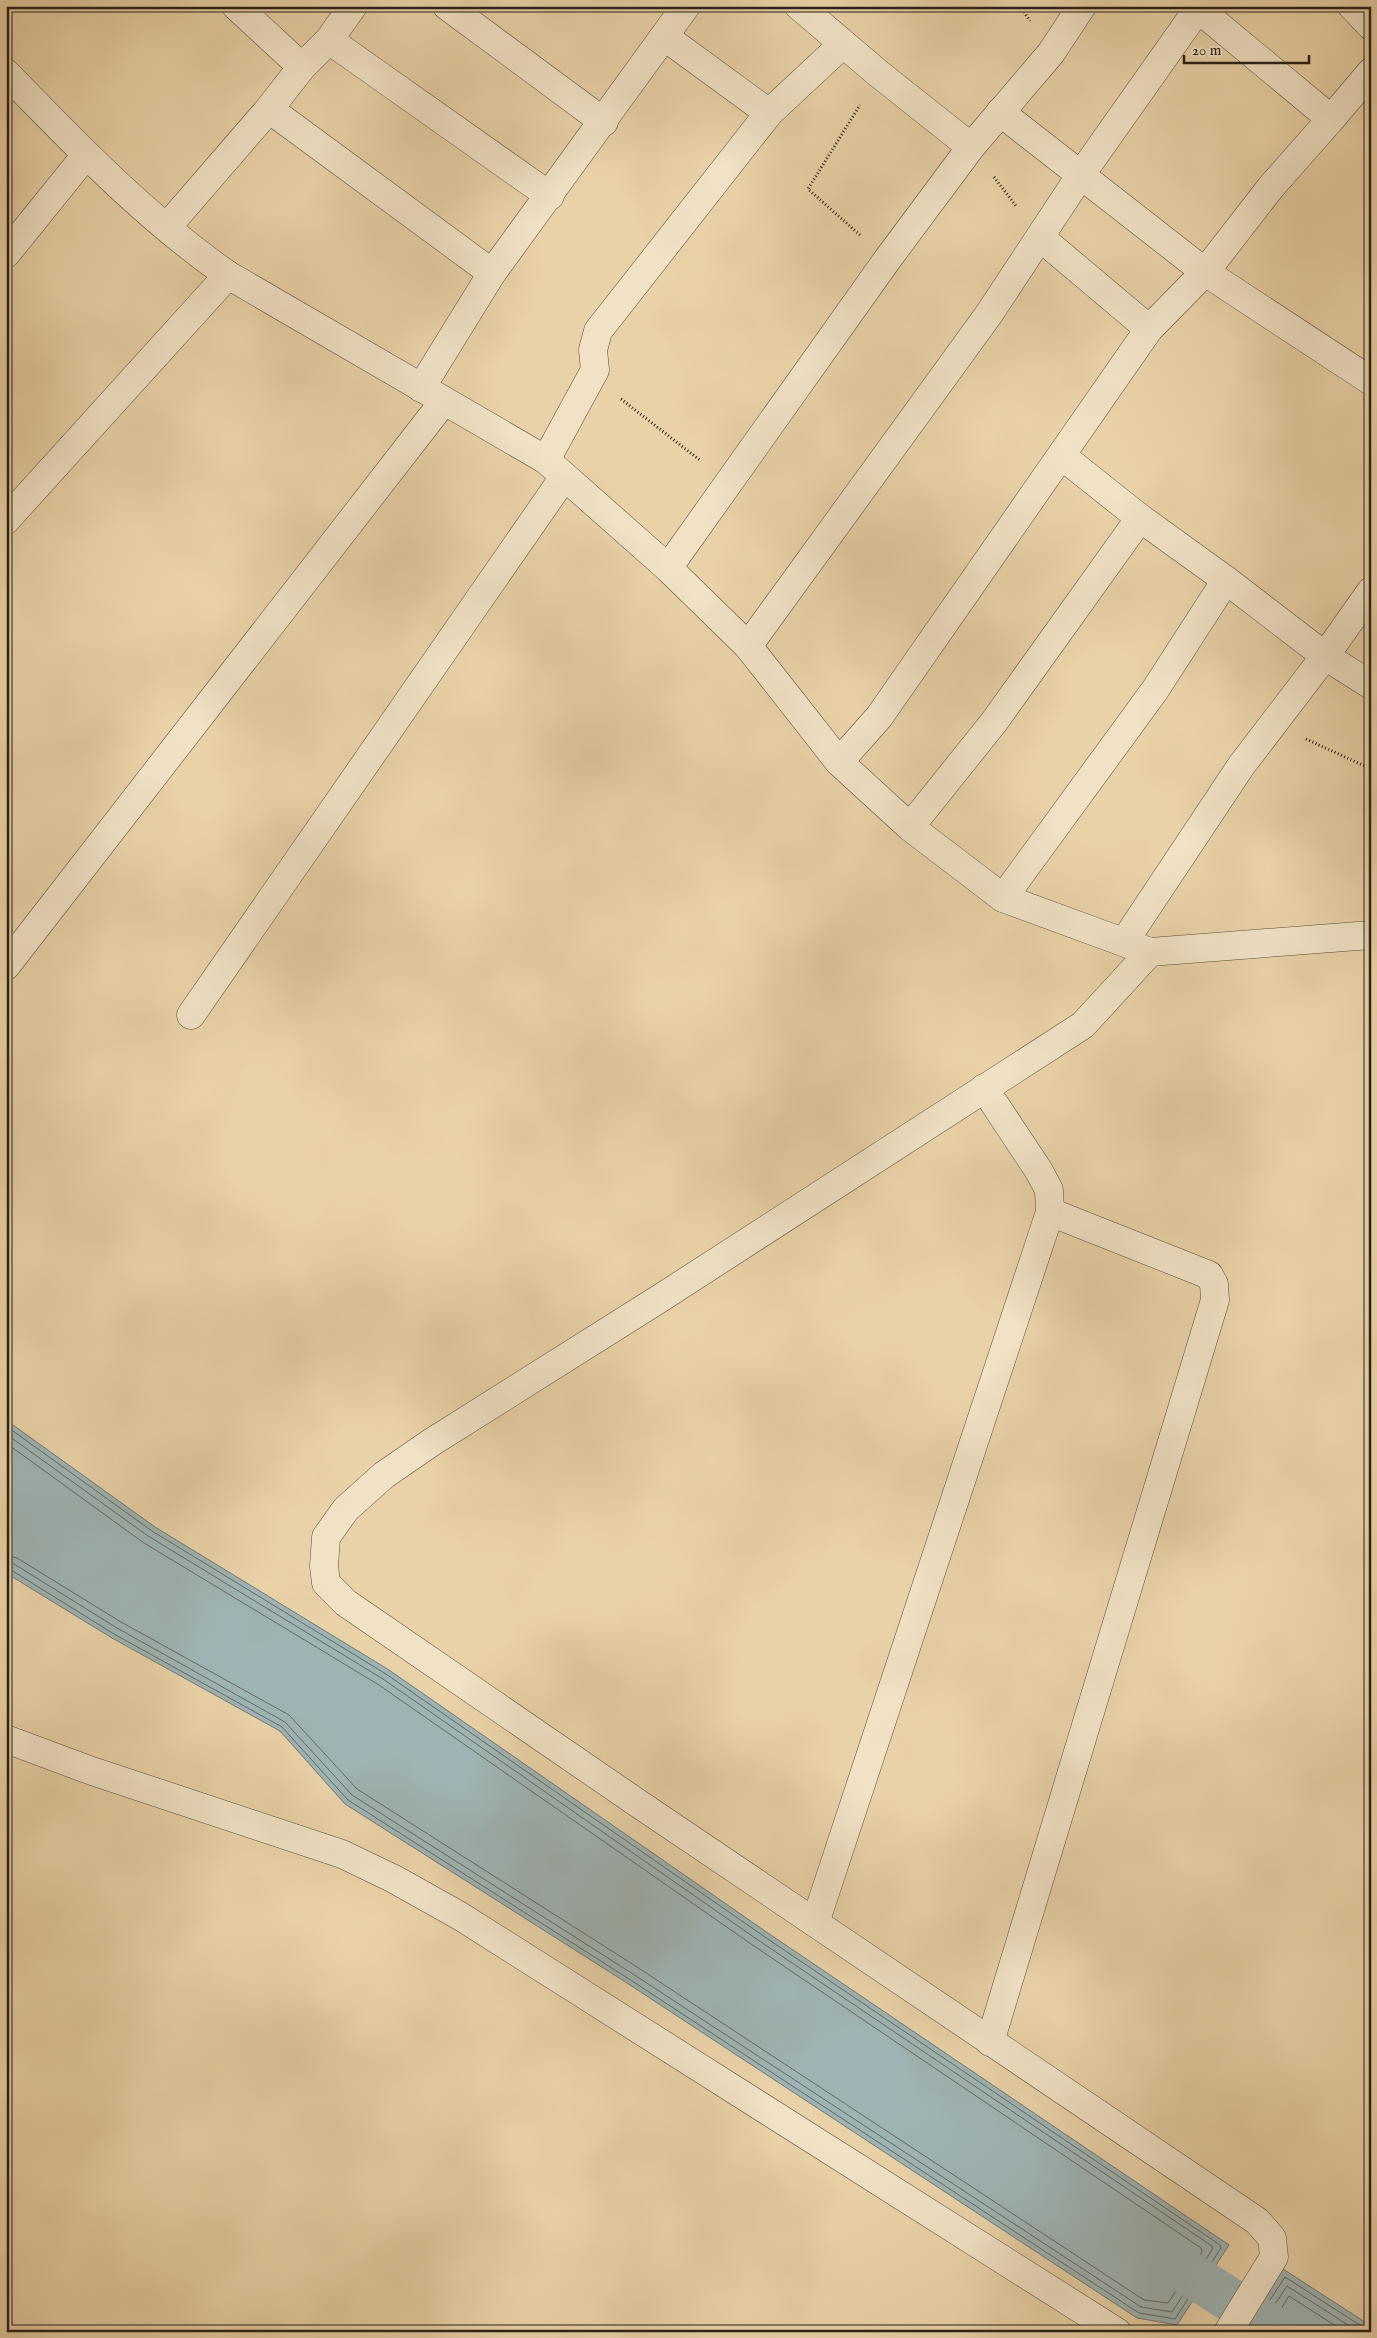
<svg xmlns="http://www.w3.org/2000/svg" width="1377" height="2338" viewBox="0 0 1377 2338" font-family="'IM FELL English',serif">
<rect width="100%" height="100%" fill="#ead2a8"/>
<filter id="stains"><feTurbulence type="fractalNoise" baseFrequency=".004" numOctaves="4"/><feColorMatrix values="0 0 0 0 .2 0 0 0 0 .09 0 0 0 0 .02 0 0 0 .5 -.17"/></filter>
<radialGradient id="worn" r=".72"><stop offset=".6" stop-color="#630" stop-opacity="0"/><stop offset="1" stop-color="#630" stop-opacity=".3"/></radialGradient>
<g fill="#9eb4b4" stroke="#6f7976">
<polygon points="6,1420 155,1527 389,1670 765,1931 1229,2245 1177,2325 1137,2318 627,1983 345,1804 280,1731 112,1638 6,1573"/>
<polygon points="1283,2269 1371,2326 1371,2332 1243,2332"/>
</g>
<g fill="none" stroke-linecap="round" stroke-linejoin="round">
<g stroke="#646a66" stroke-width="1">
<polyline points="6,1426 152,1531 386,1674 762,1935 1220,2245 1221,2248 1175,2319 1139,2313 629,1979 348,1800 282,1727 114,1634 11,1570 6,1569"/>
<polyline points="6,1434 148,1536 383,1679 758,1940 1212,2246 1212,2250 1172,2312 1141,2307 633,1974 352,1795 285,1722 117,1628 14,1564 6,1563"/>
<polyline points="6,1443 144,1543 379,1685 754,1946 1201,2248 1202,2252 1168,2303 1144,2300 637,1967 357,1789 289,1715 121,1622 17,1558 6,1555"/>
<polyline points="1249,2332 1285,2277 1366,2329 1371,2330"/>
<polyline points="1257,2332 1287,2286 1359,2332"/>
<polyline points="1266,2332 1289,2296 1345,2332"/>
</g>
<polyline stroke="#9eb4b4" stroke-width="44" points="1154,2251 1280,2332"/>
<g stroke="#594d3c" stroke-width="29">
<g id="street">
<polyline points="236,6 302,67"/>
<polyline points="447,6 604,122"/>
<polyline points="799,6 879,74 971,147"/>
<polyline points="1352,6 1371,26"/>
<polyline points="329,40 550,196"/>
<path d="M6,73c69,71 140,145 222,202l318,185 122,108 80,78 91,116 71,65 93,71 147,54 221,-17"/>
<polyline points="269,109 492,273"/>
<polyline points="1000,112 1205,272 1371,381"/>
<polyline points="769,113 843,44"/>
<polyline points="1331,119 1371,72"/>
<polyline points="167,227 269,109 302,67 329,40 353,6"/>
<polyline points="1041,238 1149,329"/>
<polyline points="6,254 86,155"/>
<polyline points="421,388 492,273 686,6"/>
<polyline points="1062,456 1140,518 1226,580 1325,656 1371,685"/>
<polyline points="546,460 595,370 593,350 598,331 769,113 665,37"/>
<polyline points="6,520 228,275"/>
<polyline points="668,568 887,260 971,147 1051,53 1082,6"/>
<polyline points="748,646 989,314 1080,176 1200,6"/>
<polyline points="839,762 879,717 1149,329 1205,272 1271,187 1331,119 1195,6"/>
<polyline points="910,827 994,722 1140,518"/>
<polyline points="1003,898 1155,690 1226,580"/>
<polyline points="1124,942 1241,766 1325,656 1371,591"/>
<polyline points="1150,952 1083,1025 659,1299 432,1442 384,1475 346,1509 326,1537 324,1566 326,1583 346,1603 639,1804 1257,2221 1272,2238 1274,2257 1228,2332"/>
<polyline points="6,966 444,401"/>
<polyline points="191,1015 564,477"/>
<polyline points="6,1739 92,1771 342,1854 394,1879 460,1916 1117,2332"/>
<polyline points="815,1923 1050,1212 1049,1190 1039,1171 984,1088"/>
<polyline points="990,2042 1215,1300 1214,1284 1209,1275 1050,1212"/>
</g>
</g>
<g stroke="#292118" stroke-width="3" stroke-dasharray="1 2.5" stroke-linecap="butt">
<polyline points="1020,6 1030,21"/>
<polyline points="994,177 1016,206"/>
<polyline points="860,235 808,189 860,105"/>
<polyline points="621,399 701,461"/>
<polyline points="1306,739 1371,769"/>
</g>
<use href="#street" stroke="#f1e2c6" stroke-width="28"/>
</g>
<rect width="1377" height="2338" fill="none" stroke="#ead2a8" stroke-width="25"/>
<rect x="8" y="8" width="1362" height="2323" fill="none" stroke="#292118" stroke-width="2.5"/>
<rect x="12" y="12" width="1352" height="2313" fill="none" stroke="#292118"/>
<path d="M1184 55v8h125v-8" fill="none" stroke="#292118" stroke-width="2.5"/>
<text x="1192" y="55" font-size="15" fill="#292118" stroke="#f1e2c6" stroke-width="4" paint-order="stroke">20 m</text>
<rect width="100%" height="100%" filter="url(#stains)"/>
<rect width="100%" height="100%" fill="url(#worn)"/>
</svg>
